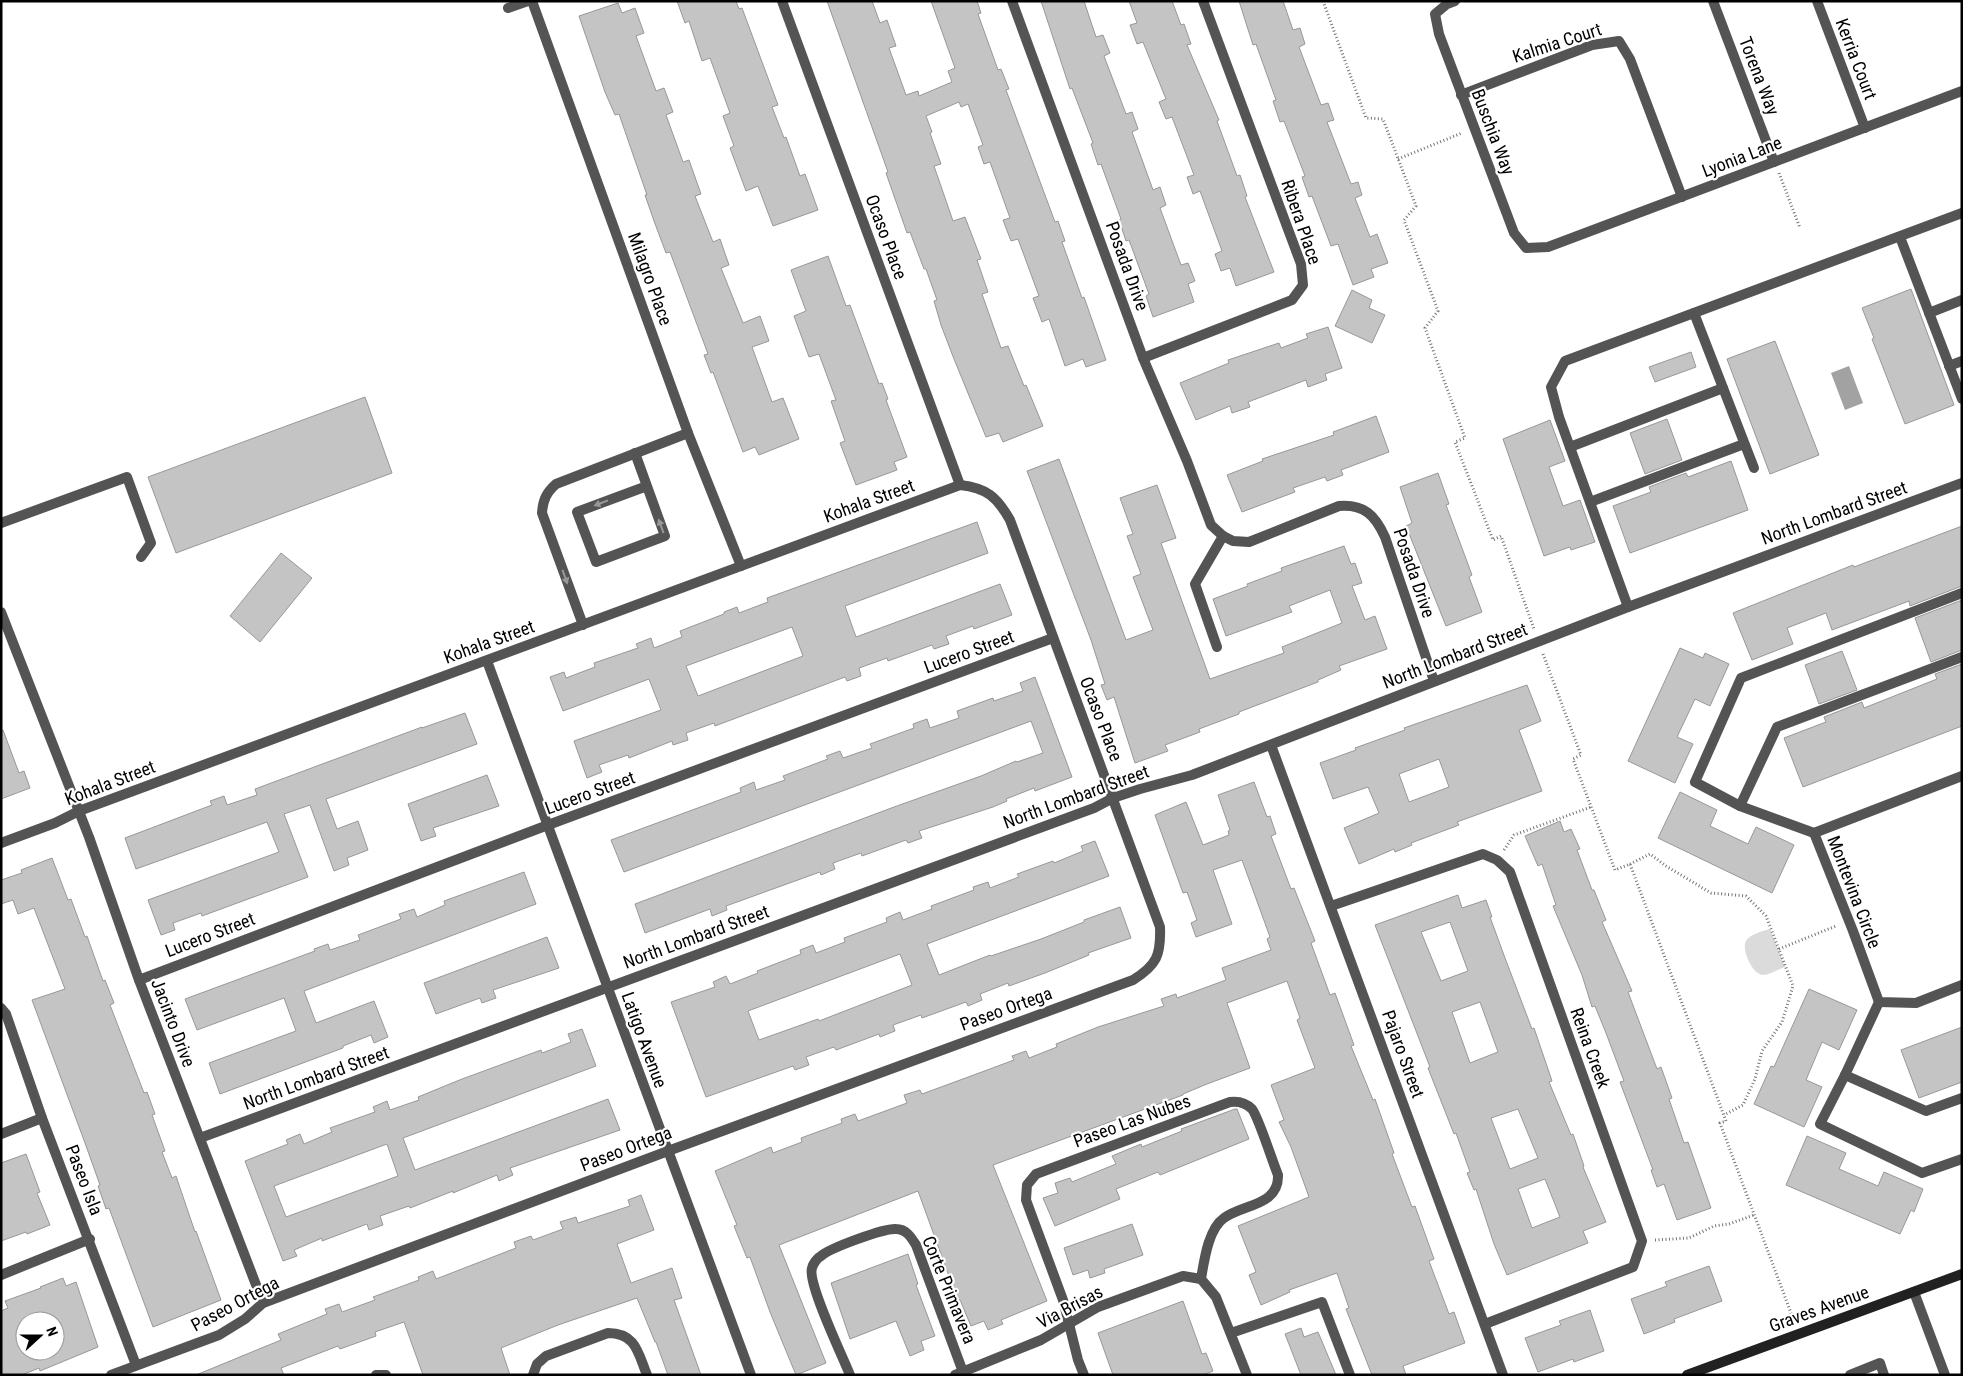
<svg xmlns="http://www.w3.org/2000/svg" width="1963" height="1376" viewBox="0 0 1963 1376" font-family="'Roboto Condensed',sans-serif">
<rect width="100%" height="100%" fill="#fff"/>
<path fill="#dbdbdb" d="M1770,929l15,38c-6,2 -16,8 -22,8 -11,0 -22,-27 -17,-34 4,-7 17,-10 24,-12z"/>
<polygon fill="#a2a2a2" points="1849,366 1863,403 1845,410 1831,373"/>
<g fill="#c4c4c4" stroke="#989898" fill-rule="evenodd">
<polygon points="677,1 736,1 739,9 742,8 778,105 772,107 784,138 786,137 800,176 805,174 818,210 773,226 758,186 746,191 730,148 734,146 723,116 730,113 710,58 702,61 689,21 685,23"/>
<polygon points="827,1 872,1 880,23 887,20 896,46 889,48 906,95 918,91 919,96 952,82 948,71 955,68 931,1 977,1 981,13 978,14 998,70 1001,69 1009,89 1006,90 1055,222 1058,221 1065,241 1062,242 1082,298 1084,297 1106,360 1086,367 1083,359 1065,366 1049,319 1042,322 1033,298 1039,296 1018,239 1011,241 1003,220 1010,218 990,162 984,164 978,147 983,145 968,104 961,107 959,102 926,116 932,132 930,133 941,164 934,166 953,221 965,217 981,259 977,260 988,292 982,294 1001,348 1008,346 1024,386 1026,385 1043,426 1003,442 999,433 986,437 954,359 941,325 934,301 937,300 926,269 924,269 910,232 907,233 886,173 888,172"/>
<polygon points="1041,1 1084,1 1096,37 1103,35 1110,53 1104,56 1126,114 1132,112 1138,129 1132,132 1153,190 1160,187 1166,205 1160,208 1181,265 1188,263 1195,281 1188,284 1194,302 1153,317 1146,296 1149,294 1129,240 1126,241 1119,220 1121,219 1101,164 1098,165 1091,144 1093,143 1072,88 1070,89"/>
<polygon points="1129,1 1172,1 1181,25 1184,24 1191,44 1187,45 1219,120 1217,121 1237,176 1240,175 1247,196 1245,197 1274,272 1236,286 1230,268 1221,271 1215,254 1222,251 1200,191 1193,194 1187,177 1194,175 1172,117 1166,119 1159,102 1166,99 1143,42 1137,44 1130,25 1137,23"/>
<polygon points="1239,1 1283,1 1293,30 1300,28 1305,44 1299,47 1321,105 1328,103 1334,120 1327,122 1351,184 1358,182 1362,195 1355,198 1370,237 1377,234 1388,263 1371,269 1374,277 1353,285 1338,244 1331,246 1312,196 1309,197 1302,177 1305,176 1284,121 1280,122 1273,101 1276,100 1256,44 1253,45"/>
<polygon points="618,3 622,13 635,8 644,33 636,36 656,91 664,88 673,112 666,115 683,162 689,160 701,194 695,196 713,242 720,239 729,265 721,268 743,323 760,316 769,341 752,347 772,402 783,398 799,439 759,455 755,447 743,452 713,372 711,373 704,355 708,354 670,252 666,253 654,221 645,195 647,195 619,114 615,115 605,92 579,16"/>
<polygon points="828,256 846,306 850,305 879,384 882,383 888,399 886,400 907,457 894,462 897,470 856,485 840,443 845,441 831,401 836,400 819,354 809,357 794,316 806,311 791,270"/>
<polygon points="1911,289 1954,405 1905,424 1872,339 1874,338 1862,308"/>
<polygon points="1352,290 1372,300 1369,308 1385,315 1372,343 1335,326"/>
<polygon points="1328,327 1342,368 1325,374 1327,380 1308,387 1306,380 1248,402 1250,407 1232,413 1230,406 1196,420 1180,383 1229,363 1228,360 1279,343 1281,348 1308,338 1306,334"/>
<polygon points="1775,341 1819,455 1770,474 1727,359"/>
<polygon points="1691,352 1696,367 1655,382 1649,367"/>
<polygon points="365,397 392,473 176,553 148,477"/>
<polygon points="1376,416 1389,452 1341,470 1343,475 1327,481 1325,477 1293,488 1295,492 1242,512 1227,475 1263,461 1262,459 1334,435 1333,432"/>
<polygon points="1667,419 1682,460 1645,474 1630,433"/>
<polygon points="1550,420 1565,461 1549,467 1563,506 1580,500 1595,542 1571,550 1570,547 1544,556 1503,439"/>
<polygon points="1059,459 1126,640 1153,630 1133,577 1141,574 1127,536 1133,534 1120,498 1157,485 1176,538 1161,543 1210,679 1284,653 1282,647 1342,623 1330,590 1289,606 1292,612 1226,636 1213,599 1248,586 1247,584 1282,571 1281,568 1344,546 1351,564 1355,563 1362,583 1352,586 1365,620 1375,616 1387,649 1339,666 1341,670 1318,680 1318,682 1239,712 1239,714 1199,729 1200,732 1165,745 1168,751 1135,763 1114,697 1107,700 1101,685 1105,684 1091,640 1027,471"/>
<polygon points="1731,461 1748,510 1630,553 1613,506 1651,492 1649,487 1686,473 1688,477"/>
<polygon points="1438,473 1449,504 1446,505 1472,575 1469,577 1482,612 1446,626 1406,526 1412,523 1400,487"/>
<path d="M977,522l11,31 -143,53 11,31 144,-53 12,31 -38,14 -1,-3 -27,10 3,8 -15,5 -2,-4 -44,16 -1,-3 -28,10 2,8 -14,5 -2,-4 -130,49 -1,-3 -28,10 2,7 -15,5 -1,-4 -43,17 -1,-3 -29,10 3,7 -15,6 -13,-37 87,-31 -12,-31 -86,32 -13,-34 14,-5 2,6 29,-11 -1,-4 44,-15 -2,-4 15,-6 3,10 28,-11 -2,-6 44,-17v-2l13,-5 2,6 29,-11 -1,-4zM792,627l11,29 -105,40 -12,-30z"/>
<polygon points="1962,526 1962,586 1910,606 1909,601 1832,630 1826,613 1787,628 1793,644 1752,660 1733,613 1853,565 1854,567"/>
<polygon points="281,553 312,578 260,642 230,616"/>
<polygon points="1962,600 1962,650 1931,662 1915,618"/>
<polygon points="1680,648 1703,658 1705,653 1729,664 1710,706 1695,699 1677,737 1693,744 1675,783 1628,761"/>
<polygon points="1842,651 1857,690 1819,704 1805,665"/>
<polygon points="1962,664 1962,726 1803,787 1784,738 1826,722 1824,717 1862,702 1864,708 1937,679 1935,674"/>
<polygon points="1035,677 1072,777 1035,791 1034,788 1006,799 1007,801 993,807 919,831 922,838 908,843 906,840 862,856 861,853 833,863 835,869 821,875 820,872 726,906 727,910 712,916 710,909 645,933 635,904 894,807 981,776 1016,761 1017,762 1043,753 1031,721 624,872 611,840 741,792 740,788 754,782 756,790 785,780 783,776 828,759 826,756 840,751 843,758 872,748 870,744 914,728 913,724 927,719 930,728 959,718 957,711 993,698 994,701 1023,691 1020,683"/>
<path d="M1527,685l14,36 -22,9 23,61 -85,31 2,3 -48,18 1,2 -17,7 -1,-3 -35,15 -15,-36 35,-15 -11,-26 -35,12 -13,-36 36,-13 -1,-2 50,-18 -1,-2zM1439,759l10,28 -40,15 -10,-28z"/>
<polygon points="465,713 477,744 326,799 337,829 358,821 368,850 347,858 349,865 334,871 310,805 284,814 308,877 202,916 201,913 173,923 175,930 161,935 148,900 279,852 267,822 136,869 125,838 212,805 210,801 224,796 227,805 257,795 255,789 422,727 422,728"/>
<polygon points="1,730 3,730 19,773 24,771 30,788 1,799"/>
<polygon points="487,775 499,806 433,828 436,836 421,841 408,804"/>
<polygon points="1254,782 1267,817 1270,816 1276,834 1271,836 1291,889 1294,888 1315,941 1311,943 1330,995 1335,993 1354,1045 1351,1046 1373,1100 1375,1099 1394,1153 1392,1154 1412,1207 1415,1206 1434,1259 1429,1261 1449,1314 1454,1312 1465,1343 1403,1366 1406,1375 1372,1375 1346,1309 1349,1308 1337,1273 1289,1290 1290,1292 1261,1305 1249,1275 1256,1272 1238,1226 1309,1197 1291,1147 1279,1122 1284,1120 1271,1085 1315,1068 1297,1020 1300,1018 1287,981 1227,1003 1250,1068 1207,1084 1183,1094 1183,1095 993,1165 1047,1301 1001,1320 1003,1324 988,1330 984,1321 971,1326 960,1300 958,1301 918,1191 779,1245 826,1363 796,1375 770,1312 750,1257 747,1258 734,1226 737,1225 715,1171 771,1147 773,1153 802,1142 801,1138 842,1123 841,1119 855,1114 858,1121 907,1103 904,1095 920,1090 922,1094 971,1076 1014,1060 1012,1056 1026,1051 1029,1058 1057,1047 1056,1044 1098,1027 1164,1006 1161,999 1176,994 1177,998 1226,980 1222,968 1271,950 1267,939 1270,937 1242,860 1213,870 1232,924 1196,937 1191,923 1197,920 1187,892 1183,893 1155,815 1186,802 1203,845 1229,835 1228,831 1230,830 1218,795"/>
<polygon points="1680,792 1717,810 1710,826 1748,844 1756,827 1794,845 1772,893 1658,838"/>
<polygon points="1560,821 1564,832 1571,829 1580,849 1577,850 1592,890 1594,890 1606,920 1602,922 1632,991 1628,992 1657,1069 1661,1067 1672,1098 1669,1099 1684,1143 1688,1142 1711,1208 1677,1220 1664,1184 1657,1187 1651,1170 1653,1170 1620,1082 1624,1081 1606,1033 1595,1006 1592,1007 1582,975 1553,906 1556,905 1542,864 1538,866 1525,836"/>
<path d="M1095,841l14,35 -182,68 12,31 51,-20 1,1 50,-17 43,-17v-2l36,-13 11,31 -43,15 1,2 -44,18 -36,13 -1,-3 -28,11 2,6 -14,6 -2,-4 -44,16 -1,-3 -28,10 2,6 -15,6 -1,-3 -43,16 -2,-3 -28,10 3,8 -14,5 -2,-4 -87,31 -35,-95 44,-15 -2,-5 13,-6 4,8 28,-11 -1,-2 44,-17 -1,-4 13,-5 3,8 29,-11 -1,-4 43,-16 -1,-4 14,-6 3,8 29,-11 -1,-3 43,-16 -1,-3 15,-5 2,6 29,-11 -2,-3 36,-13 1,2 29,-12 -2,-5zM900,954l12,31 -93,36 -1,-2 -59,21 -11,-29z"/>
<polygon points="52,858 68,900 71,899 85,937 87,936 103,981 105,980 114,1003 110,1005 144,1093 147,1092 155,1114 152,1115 165,1151 162,1152 172,1178 176,1176 195,1232 196,1231 221,1300 153,1327 109,1208 106,1209 98,1186 100,1185 85,1143 32,1000 65,989 34,908 18,914 13,900 1,904 1,880 22,873 21,870"/>
<polygon points="524,872 536,904 304,991 316,1023 374,1001 388,1037 374,1043 371,1035 343,1046 343,1048 220,1094 209,1063 296,1031 284,998 197,1030 185,999 315,951 314,949 328,944 330,950 360,940 358,935 401,919 399,914 414,909 417,917 445,905 444,901"/>
<path d="M1458,895l4,13 24,-8 6,17h-2l15,41 27,71 2,-1 18,53 -3,1 22,53 2,-1 11,32 -1,1 23,55 -23,9 5,12 -81,32 -13,-31 -18,-55 -2,1 -7,-17 3,-1 -14,-39 -2,1 -26,-66 2,-1 -55,-142zM1450,922l18,49 -27,10 -20,-49zM1480,1002l18,50 -28,11 -18,-51zM1518,1109l20,49 -28,11 -19,-51zM1545,1179l15,38 -28,11 -14,-39z"/>
<polygon points="547,937 559,968 493,990 496,998 482,1003 480,998 436,1014 424,983"/>
<polygon points="1809,989 1857,1010 1839,1050 1822,1042 1806,1080 1822,1087 1804,1127 1754,1104 1771,1066 1774,1067"/>
<polygon points="1962,1027 1962,1082 1919,1098 1901,1050"/>
<path d="M582,1029l14,37 -193,72 12,32 193,-71 12,31 -110,38 3,7 -14,6 -2,-6 -44,18v-2l-43,17 -1,-2 -29,10 3,9 -14,5 -2,-6 -45,17v-3l-28,12 3,6 -14,5 -38,-100 43,-17 -2,-4 14,-6 4,10 28,-12 -2,-4 45,-16 -2,-5 14,-6 3,9 29,-10 -1,-3 44,-18 79,-29 1,3 29,-11 -3,-8zM387,1144l11,32 -112,41 -12,-31z"/>
<polygon points="1235,1109 1237,1109 1249,1139 1160,1175 1158,1172 1116,1189 1120,1199 1055,1226 1043,1198 1058,1193 1055,1183 1070,1178 1072,1182 1116,1164 1112,1156 1141,1144 1142,1147 1182,1131 1181,1129"/>
<polygon points="1807,1136 1846,1153 1839,1169 1878,1186 1884,1172 1923,1189 1914,1212 1911,1210 1900,1234 1786,1185"/>
<polygon points="26,1154 40,1192 37,1193 50,1225 27,1234 26,1232 1,1241 1,1163"/>
<polygon points="641,1195 654,1230 617,1244 631,1283 672,1268 682,1298 674,1300 701,1375 668,1375 656,1342 655,1342 637,1298 558,1325 501,1348 510,1375 423,1375 404,1322 375,1332 376,1336 340,1349 338,1346 281,1368 284,1375 196,1375 281,1340 278,1334 327,1314 325,1309 339,1304 342,1312 375,1300 373,1297 419,1280 418,1277 433,1271 436,1279 516,1248 514,1242 531,1236 533,1240 563,1229 560,1222 576,1217 578,1223 630,1206 628,1200"/>
<polygon points="1132,1224 1143,1255 1104,1269 1105,1273 1090,1278 1088,1270 1073,1275 1064,1248"/>
<polygon points="908,1254 918,1284 916,1285 935,1336 921,1341 924,1350 910,1356 896,1321 850,1339 831,1283"/>
<polygon points="1709,1266 1722,1301 1674,1319 1675,1322 1644,1334 1631,1299 1667,1286 1665,1282"/>
<path d="M63,1278l3,8 10,-4 22,65 -58,24 -1,-3 -17,7h-21v-64l7,-3 -3,-7 36,-13 -1,-1zM25,1321h30v30h-30z"/>
<polygon points="1183,1301 1202,1354 1206,1353 1213,1371 1203,1375 1113,1375 1098,1333"/>
<polygon points="1590,1310 1604,1351 1574,1362 1573,1359 1538,1372 1525,1338 1561,1325 1559,1321"/>
<polygon points="1301,1328 1304,1337 1318,1332 1336,1375 1301,1375 1285,1334"/>
</g>
<g fill="none" stroke-linecap="round" stroke-linejoin="round">
<g stroke="#767676" stroke-width="3" stroke-dasharray="1 2.5" stroke-linecap="butt">
<polyline points="1323,1 1366,118 1383,119 1416,206 1404,220 1438,311 1425,328 1465,438 1455,442 1493,540 1501,536 1534,629"/>
<polyline points="1398,159 1462,133"/>
<polyline points="1779,173 1800,228"/>
<polyline points="1543,654 1581,755 1573,759 1615,870 1630,864 1726,1121 1720,1123 1794,1321"/>
<polyline points="1504,850 1514,835 1591,807"/>
<polyline points="1630,864 1650,854 1666,866 1711,893 1746,896 1766,916 1793,986 1782,1022 1762,1051 1755,1079 1743,1105 1724,1115"/>
<polyline points="1779,949 1836,926"/>
<polyline points="1655,1240 1689,1238 1714,1226 1729,1224 1754,1215"/>
</g>
<g stroke="#545454" stroke-width="10">
<polyline points="1900,237 1962,399"/>
<polyline points="1929,313 1962,300"/>
<polyline points="1949,366 1962,361"/>
<polyline points="1570,447 1723,388"/>
<polyline points="635,453 665,536 596,562 577,512 647,486"/>
<polyline points="1590,502 1744,444"/>
<polyline points="1,523 127,477 151,543 141,557"/>
<path d="M583,625l-41,-112c1,-13 4,-20 14,-29l132,-51"/>
<polyline points="1740,806 1695,782 1741,678 1962,593"/>
<polyline points="1814,833 1740,806 1777,727 1962,657"/>
<polyline points="1331,906 1483,854 1497,860 1510,872 1642,1241 1633,1267 1485,1324"/>
<polyline points="1879,1002 1845,1075 1926,1111 1962,1098"/>
<polyline points="1845,1075 1820,1124 1922,1173 1962,1159"/>
<polyline points="1850,1375 1880,1363 1884,1375"/>
</g>
<g stroke="#545454" stroke-width="10">
<polyline points="532,1 688,433 741,566"/>
<polyline points="782,1 960,485"/>
<polyline points="1012,1 1143,358 1187,461 1211,525 1223,536 1195,584 1217,647"/>
<polyline points="1455,1 1447,4 1435,14 1439,34 1514,233 1526,248 1548,247 1962,91"/>
<polyline points="1713,1 1774,162"/>
<polyline points="1817,1 1865,128"/>
<polyline points="508,8 528,1"/>
<polyline points="1461,95 1592,45 1619,41 1630,59 1682,197"/>
<polyline points="1694,313 1754,468"/>
<polyline points="1143,358 1292,300 1303,285 1301,264 1203,1"/>
<path d="M1223,536l10,5 16,1 90,-36c25,-2 36,9 46,31l49,144"/>
<polyline points="1628,607 1559,417 1551,387 1565,361 1962,213"/>
<polyline points="1,612 89,837 139,980 263,1303"/>
<polyline points="487,661 751,1375"/>
<polyline points="1271,745 1503,1375"/>
<polyline points="1962,776 1814,833 1853,931 1879,1002 1916,1003 1962,985"/>
<path d="M1,843l54,-20 24,-12 881,-326c27,3 37,12 50,35l150,407c1,28 -3,38 -27,53l-465,171 -405,152 -18,16 -26,16 -108,40"/>
<polyline points="139,980 548,825 1053,638"/>
<polyline points="1,1008 6,1014 42,1118 136,1365"/>
<polyline points="1,1134 42,1118"/>
<polyline points="200,1138 1094,808 1113,798 1140,789 1192,775 1628,607 1962,483"/>
<polyline points="1,1275 90,1239"/>
<polyline points="1914,1292 1945,1375"/>
<polyline points="1231,1333 1322,1302 1350,1375"/>
<polyline points="376,1375 386,1375"/>
<path d="M533,1375l4,-11 9,-8 62,-23c28,0 30,20 39,42"/>
<path d="M850,1375c-7,-18 -43,-92 -38,-107 1,-4 5,-10 9,-12 9,-8 63,-28 75,-27 10,0 15,8 20,16l47,127"/>
<polyline points="955,1375 1041,1340 1098,1307 1183,1276 1201,1279"/>
<path d="M1084,1375l-6,-15 -15,-60 -37,-100 1,-15 9,-11 194,-72c8,-1 16,1 22,7 6,7 21,54 26,66 1,31 -35,29 -54,43 -16,11 -20,44 -23,61l15,18 31,78"/>
</g>
<polyline stroke="#212121" stroke-width="10" points="1687,1375 1962,1274"/>
</g>
<defs><path id="oneway-solid" d="M-6-.8H1V-3.2L6.5 0L1 3.2V.8H-6Z" transform="scale(1.25)"/></defs>
<g fill="#989898">
<use href="#oneway-solid" transform="translate(601 503) rotate(159)"/>
<use href="#oneway-solid" transform="translate(661 526) rotate(-110)"/>
<use href="#oneway-solid" transform="translate(565 577) rotate(70)"/>
</g>
<g text-anchor="middle" stroke-width="4.5" stroke-linejoin="round" paint-order="stroke">
<g font-size="18" fill="#000" stroke="#fff">
<text transform="translate(1557 43) rotate(-18)" y="6">Kalmia Court</text>
<text transform="translate(1856 59) rotate(69)" y="6">Kerria Court</text>
<text transform="translate(1759 76) rotate(69)" y="6">Torena Way</text>
<text transform="translate(1493 132) rotate(69)" y="6">Buschia Way</text>
<text transform="translate(1742 157) rotate(-21)" y="6">Lyonia Lane</text>
<text transform="translate(1301 222) rotate(71)" y="6">Ribera Place</text>
<text transform="translate(886 237) rotate(70)" y="6">Ocaso Place</text>
<text transform="translate(1127 266) rotate(70)" y="6">Posada Drive</text>
<text transform="translate(650 279) rotate(70)" y="6">Milagro Place</text>
<text transform="translate(869 501) rotate(-20)" y="6">Kohala Street</text>
<text transform="translate(1834 513) rotate(-20)" y="6">North Lombard Street</text>
<text transform="translate(1414 573) rotate(71)" y="6">Posada Drive</text>
<text transform="translate(489 642) rotate(-20)" y="6">Kohala Street</text>
<text transform="translate(969 652) rotate(-20)" y="6">Lucero Street</text>
<text transform="translate(1455 656) rotate(-21)" y="6">North Lombard Street</text>
<text transform="translate(1101 719) rotate(69)" y="6">Ocaso Place</text>
<text transform="translate(110 783) rotate(-21)" y="6">Kohala Street</text>
<text transform="translate(590 793) rotate(-20)" y="6">Lucero Street</text>
<text transform="translate(1076 797) rotate(-20)" y="6">North Lombard Street</text>
<text transform="translate(1854 892) rotate(69)" y="6">Montevina Circle</text>
<text transform="translate(210 935) rotate(-21)" y="6">Lucero Street</text>
<text transform="translate(696 937) rotate(-20)" y="6">North Lombard Street</text>
<text transform="translate(1006 1009) rotate(-20)" y="6">Paseo Ortega</text>
<text transform="translate(173 1023) rotate(69)" y="6">Jacinto Drive</text>
<text transform="translate(644 1040) rotate(70)" y="6">Latigo Avenue</text>
<text transform="translate(1590 1048) rotate(70)" y="6">Reina Creek</text>
<text transform="translate(1403 1054) rotate(70)" y="6">Pajaro Street</text>
<text transform="translate(316 1078) rotate(-20)" y="6">North Lombard Street</text>
<text transform="translate(1132 1121) rotate(-20)" y="6">Paseo Las Nubes</text>
<text transform="translate(626 1149) rotate(-21)" y="6">Paseo Ortega</text>
<text transform="translate(84 1180) rotate(69)" y="6">Paseo Isla</text>
<text transform="translate(949 1290) rotate(68)" y="6">Corte Primavera</text>
<text transform="translate(235 1304) rotate(-28)" y="6">Paseo Ortega</text>
<text transform="translate(1070 1307) rotate(-28)" y="6">Via Brisas</text>
<text transform="translate(1819 1309) rotate(-20)" y="6">Graves Avenue</text>
</g>
</g>
<rect width="1963" height="1376" fill="none" stroke="#000000" stroke-width="5"/>
<g transform="translate(40 1336) rotate(69)"><circle r="24" fill="#ffffff" stroke="#999999"/>
<path d="M0-4L9 19L0 12L-9 19Z" fill="#000000"/>
<text y="-8" font-size="14" font-weight="bold" text-anchor="middle" fill="#000000">N</text>
</g>
</svg>
